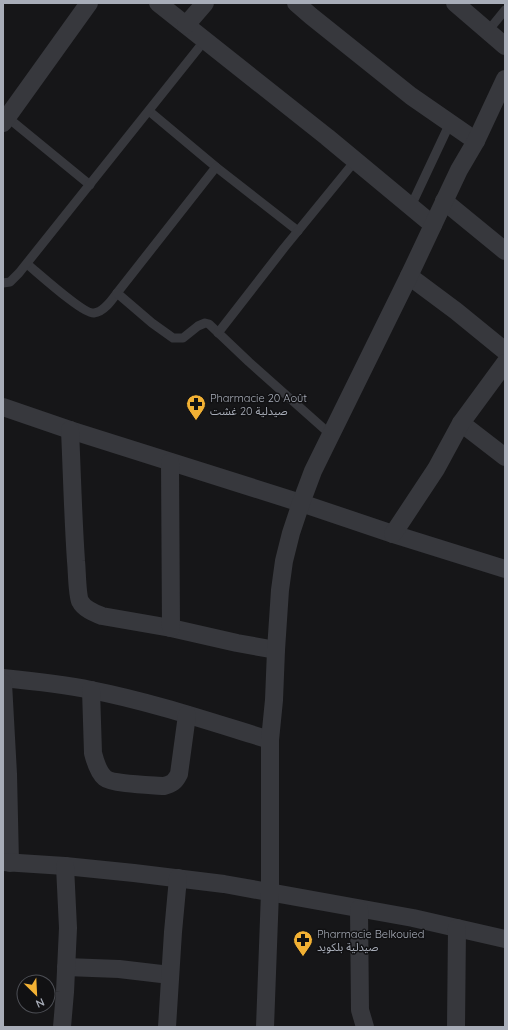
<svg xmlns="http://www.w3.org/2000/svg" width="508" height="1030" viewBox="0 0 508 1030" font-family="Quicksand,'Noto Sans Arabic',sans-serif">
<rect width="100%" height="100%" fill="#161618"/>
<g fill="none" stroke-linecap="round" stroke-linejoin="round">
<g stroke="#37383d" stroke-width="9">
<polyline points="488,31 505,10"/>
<polyline points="149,111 216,167 298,231"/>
<polyline points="7,117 90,185"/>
<polyline points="411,206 450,123"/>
<path d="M27,264c10,8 57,51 67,49 10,-1 18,-13 23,-20l99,-126"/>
<polyline points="3,283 10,282 19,273 205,40"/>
<polyline points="117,293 152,323 173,338 183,338 198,326 205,323 209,324 249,362 331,435"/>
<polyline points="218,333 284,248 355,161"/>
</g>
<g stroke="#37383d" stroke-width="18">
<polyline points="158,3 327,137 433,225"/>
<polyline points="296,3 311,16 411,96 476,141"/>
<polyline points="455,3 505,46"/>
<polyline points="186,25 205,3"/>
<polyline points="3,123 89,3"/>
<polyline points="444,201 505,251"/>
<polyline points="409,276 456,311 505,351"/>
<polyline points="3,407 70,430 301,503 393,534 505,569"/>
<polyline points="461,423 505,457"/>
<path d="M70,430c2,44 3,88 6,131 1,9 1,33 4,40 4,8 14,12 22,15l69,12 66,15 39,7"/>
<polyline points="170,462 171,628"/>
<polyline points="393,534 436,469 461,423 505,363"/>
<path d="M3,678c30,3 59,6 88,12 61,12 120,32 179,50"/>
<polyline points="3,683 8,774 10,863"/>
<path d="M91,690l2,63c2,8 5,19 12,25 7,6 47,7 59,8 8,-2 11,-4 15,-12l8,-59"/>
<polyline points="3,862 65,866 134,873 224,884 413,918 505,939"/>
<polyline points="359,909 360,1010 365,1027"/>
<polyline points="66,967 119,969 170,975"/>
<polyline points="62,1027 65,992 68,928 65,866"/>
<polyline points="167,1027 173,932 178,878"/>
<polyline points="265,1027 270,892 270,740 274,700 276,650 280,590 284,561 291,533 301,503 313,471 409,276 459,170 476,141 505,79"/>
<polyline points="456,1027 457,928"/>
</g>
</g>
<defs>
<g id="pharmacy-pin" transform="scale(1)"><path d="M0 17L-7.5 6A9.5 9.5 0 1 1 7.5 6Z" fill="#f2b134" stroke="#111113"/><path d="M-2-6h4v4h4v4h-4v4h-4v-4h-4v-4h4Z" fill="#111"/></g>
</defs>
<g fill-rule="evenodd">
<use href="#pharmacy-pin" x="196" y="404"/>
<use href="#pharmacy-pin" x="303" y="940"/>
</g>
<g text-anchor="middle" stroke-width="3" stroke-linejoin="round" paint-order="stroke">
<g font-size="11" fill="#a8adb8" stroke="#111113" text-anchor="start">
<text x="210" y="402">Pharmacie 20 Août<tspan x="210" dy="13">صيدلية 20 غشت</tspan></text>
<text x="317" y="938">Pharmacie Belkouied<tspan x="317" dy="13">صيدلية بلكويد</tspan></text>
</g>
</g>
<rect width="508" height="1030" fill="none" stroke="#a8adb8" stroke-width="8"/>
<g transform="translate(36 994) rotate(156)"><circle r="19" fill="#111113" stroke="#4d4f55"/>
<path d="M0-3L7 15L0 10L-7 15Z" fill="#f2b134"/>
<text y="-6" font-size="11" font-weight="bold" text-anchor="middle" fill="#a8adb8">N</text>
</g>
</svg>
